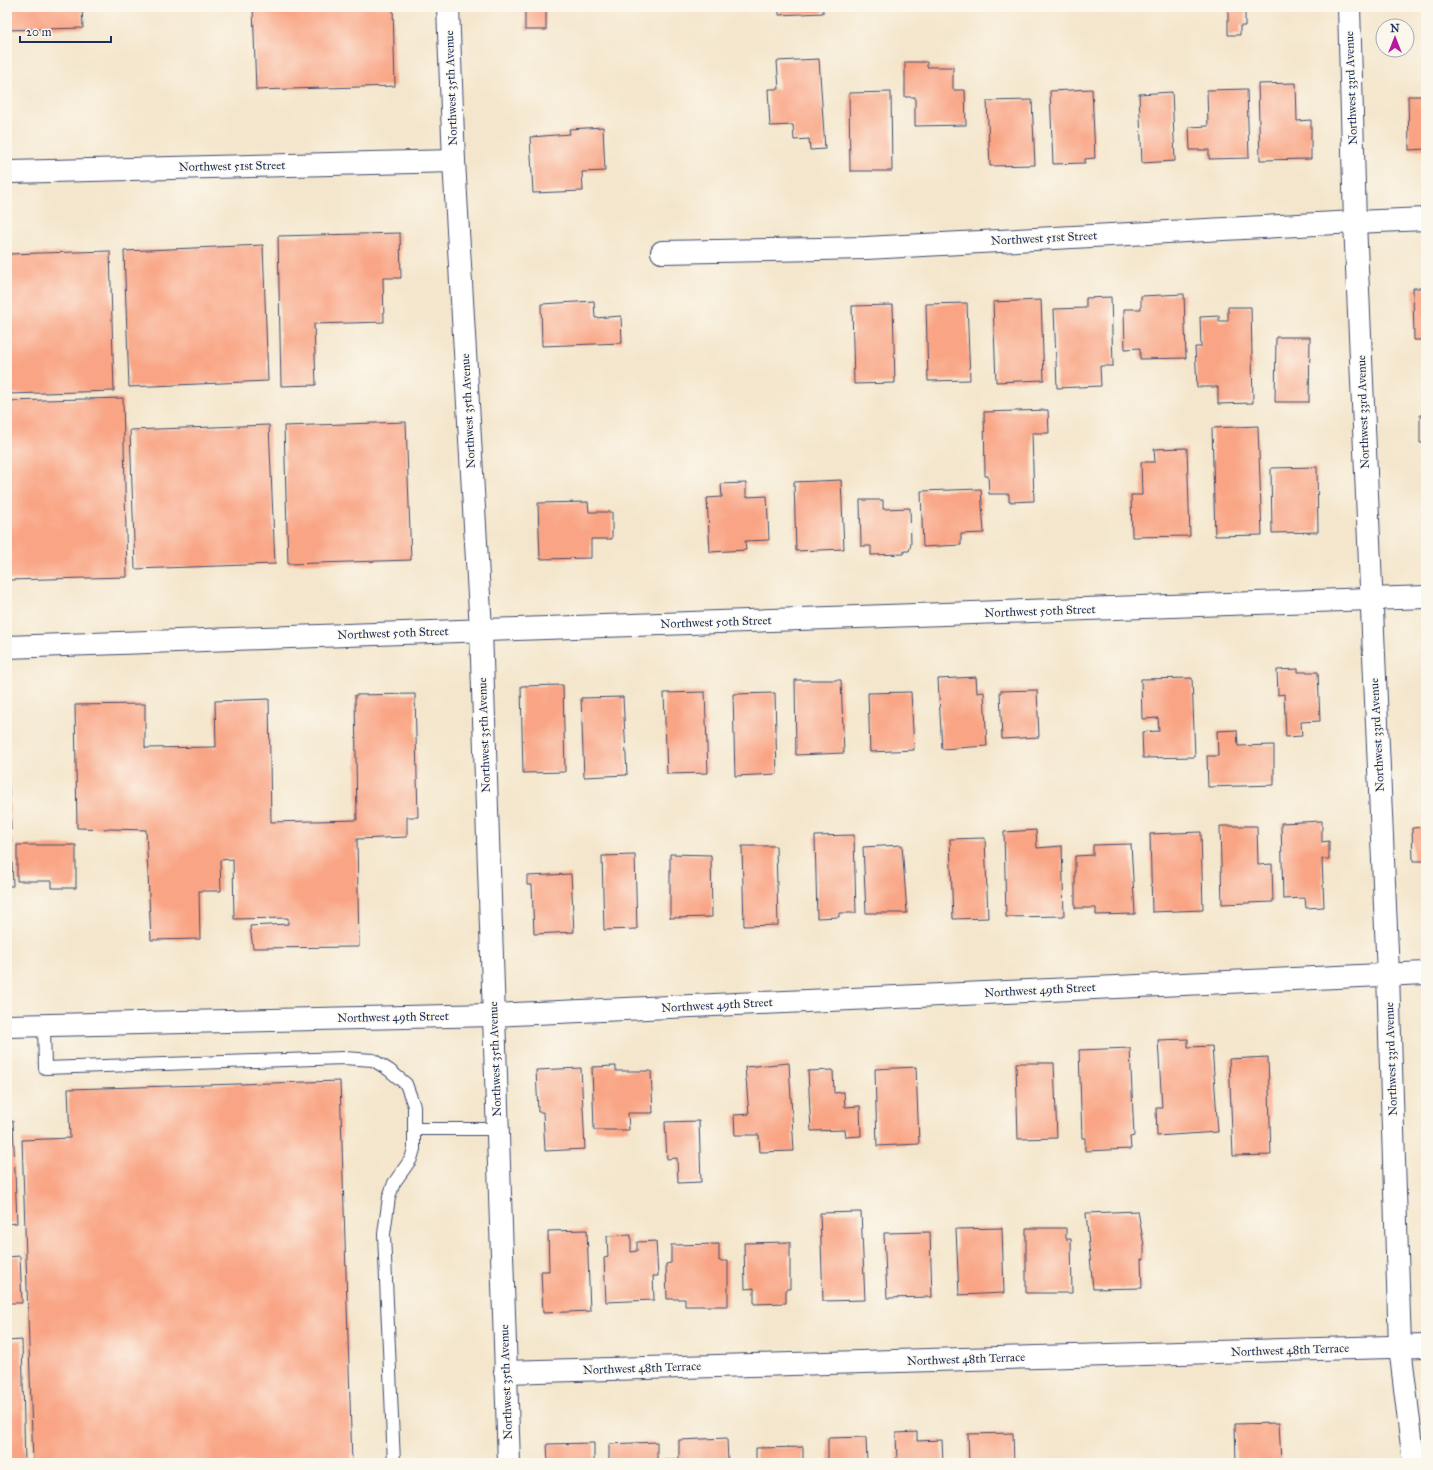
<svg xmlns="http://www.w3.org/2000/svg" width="1433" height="1470" viewBox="0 0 1433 1470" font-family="'IM FELL Great Primer',serif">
<rect width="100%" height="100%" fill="#fbf7ec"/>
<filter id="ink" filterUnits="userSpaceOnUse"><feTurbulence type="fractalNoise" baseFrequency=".025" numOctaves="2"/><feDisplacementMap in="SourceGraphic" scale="8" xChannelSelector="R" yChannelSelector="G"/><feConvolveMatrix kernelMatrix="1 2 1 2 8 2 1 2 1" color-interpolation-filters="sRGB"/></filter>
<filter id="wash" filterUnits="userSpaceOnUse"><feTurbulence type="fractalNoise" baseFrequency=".012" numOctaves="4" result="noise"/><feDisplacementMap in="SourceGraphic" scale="16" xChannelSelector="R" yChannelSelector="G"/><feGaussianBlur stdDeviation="0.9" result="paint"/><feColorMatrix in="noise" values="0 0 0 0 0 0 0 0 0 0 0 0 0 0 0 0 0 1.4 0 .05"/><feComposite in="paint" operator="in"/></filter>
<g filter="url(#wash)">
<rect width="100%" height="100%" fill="#f4e6cc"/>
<g id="blocks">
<g fill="#f9a585">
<polygon points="7,7 82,7 83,28 7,30"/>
<polygon points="253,7 393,7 395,86 256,90"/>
<polygon points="779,7 823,7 823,13 779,15"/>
<polygon points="1228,7 1245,7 1245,26 1240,26 1240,35 1228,35"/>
<polygon points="1253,7 1290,7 1290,8 1253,10"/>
<polygon points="546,10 546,30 525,30 525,11"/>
<polygon points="819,59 825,149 810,150 809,139 794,140 793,125 770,126 768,89 779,89 777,61"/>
<polygon points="905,62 927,62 927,67 953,67 953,90 965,90 966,125 915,126 915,97 905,97"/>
<polygon points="1296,83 1297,121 1311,120 1311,159 1260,160 1258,84"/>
<polygon points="1092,89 1095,158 1085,159 1085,163 1053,164 1050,91"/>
<polygon points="1247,89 1249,158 1209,159 1209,150 1190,150 1189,127 1208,126 1207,90"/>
<polygon points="1423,90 1426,90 1426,149 1409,150 1408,96 1423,96"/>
<polygon points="891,92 892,171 850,171 849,93"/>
<polygon points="1172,92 1175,161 1142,163 1139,94"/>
<polygon points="1032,100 1035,165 990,166 987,101"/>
<polygon points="603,127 605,171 582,172 583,191 533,193 530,137 570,134 569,129"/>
<polygon points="400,233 401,278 383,278 384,322 314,324 316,385 281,386 278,236"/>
<polygon points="263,245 268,381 129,387 124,251"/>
<polygon points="110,251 114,391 7,394 7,254"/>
<polygon points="1413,288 1426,288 1426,340 1414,340"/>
<polygon points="1184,294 1186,358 1140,359 1140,348 1125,349 1124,309 1141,309 1141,296"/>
<polygon points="1111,297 1113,366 1100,366 1101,386 1057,388 1054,309 1086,308 1086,298"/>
<polygon points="1041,300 1044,380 996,382 993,302"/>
<polygon points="594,301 595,318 621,316 622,343 542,346 541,304"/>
<polygon points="967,303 970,380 928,381 926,304"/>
<polygon points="893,305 895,383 854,384 852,306"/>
<polygon points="1228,307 1251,307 1253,403 1218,404 1218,387 1197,387 1195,347 1201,347 1200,317 1219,316 1219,321 1228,321"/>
<polygon points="1276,337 1310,337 1309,402 1275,402"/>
<polygon points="123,398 127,577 7,580 7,401"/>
<polygon points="1048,410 1049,433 1032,433 1034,501 1009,502 1009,494 989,494 988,476 985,476 984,412"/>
<polygon points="1426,414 1426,443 1420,443 1420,415"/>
<polygon points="406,422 411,560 288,564 284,426"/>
<polygon points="269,425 275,564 135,569 130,430"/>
<polygon points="1258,426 1262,535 1215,536 1212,428"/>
<polygon points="1187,448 1190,536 1132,537 1131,495 1142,495 1141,462 1155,462 1154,449"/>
<polygon points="1317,467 1318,532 1272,533 1271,468"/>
<polygon points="841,480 844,549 796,551 794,482"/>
<polygon points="746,483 746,497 767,496 769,540 745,541 746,550 710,552 707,498 722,497 721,484"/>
<polygon points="981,489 984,533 961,534 961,545 923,547 921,491"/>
<polygon points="860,500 883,500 883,509 910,508 911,544 909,551 904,551 904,554 871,555 871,546 861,546"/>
<polygon points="588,502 589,512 612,512 612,539 591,539 591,558 540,559 538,503"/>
<polygon points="1298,669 1298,672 1318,672 1320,721 1301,722 1302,736 1286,737 1284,694 1278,695 1277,670"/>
<polygon points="976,677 977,693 984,692 987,746 942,749 938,679"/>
<polygon points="1192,678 1195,757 1143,758 1142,732 1159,731 1158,718 1142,719 1141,679"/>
<polygon points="795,680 841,680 844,753 796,755"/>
<polygon points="563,685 565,772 523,773 521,686"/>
<polygon points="1037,690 1039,737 1002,739 1000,691"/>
<polygon points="705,692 708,773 667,774 664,693"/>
<polygon points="911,692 914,750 870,752 868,693"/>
<polygon points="775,693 777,774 735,776 733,694"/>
<polygon points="415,694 418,817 407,817 407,837 357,839 359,947 253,948 250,926 288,924 288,918 234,919 233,859 220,860 221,891 199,891 200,939 151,940 146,830 77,828 75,705 145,704 145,748 216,747 215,701 269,699 271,822 357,820 355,695"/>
<polygon points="623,697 627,775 584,777 581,698"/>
<polygon points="1237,730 1238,746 1274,745 1274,785 1208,787 1207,756 1218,756 1217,731"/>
<polygon points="7,756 11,830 7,830"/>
<polygon points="1322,821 1322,842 1329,841 1329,859 1322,859 1324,907 1306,908 1305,898 1283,899 1281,823"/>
<polygon points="1220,826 1257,826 1258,865 1272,864 1273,902 1222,904"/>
<polygon points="1426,827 1426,861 1413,861 1412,828"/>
<polygon points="1036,830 1037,848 1062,846 1064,916 1006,917 1004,832"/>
<polygon points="1201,832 1203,910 1152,912 1150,834"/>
<polygon points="854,835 856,913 839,913 839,917 817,918 815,836"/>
<polygon points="7,838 11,838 13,886 7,886"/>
<polygon points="985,838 988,918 953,919 950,839"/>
<polygon points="1131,844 1135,914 1096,915 1096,908 1075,908 1075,856 1093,855 1093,845"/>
<polygon points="17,845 76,845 76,888 52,888 52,881 17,881"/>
<polygon points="902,845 907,913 866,913 863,847"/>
<polygon points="742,846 776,846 778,925 744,926"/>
<polygon points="670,854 711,855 712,917 670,918"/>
<polygon points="635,855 637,929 604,930 602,856"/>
<polygon points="571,874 574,932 534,934 532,885 527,885 527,876"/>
<polygon points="1188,1039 1188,1047 1212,1046 1218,1132 1157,1136 1156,1108 1162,1108 1158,1040"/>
<polygon points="1130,1048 1134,1136 1130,1137 1131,1149 1085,1151 1085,1138 1082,1138 1079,1050"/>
<polygon points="1268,1057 1271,1155 1233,1156 1229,1059"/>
<polygon points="789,1063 794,1151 760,1152 759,1135 735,1135 734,1115 749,1114 745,1067"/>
<polygon points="1016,1063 1054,1063 1057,1138 1018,1139"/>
<polygon points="616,1066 616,1071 651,1071 653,1113 628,1113 629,1130 594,1130 592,1067"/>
<polygon points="916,1067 919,1144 877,1146 875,1069"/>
<polygon points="581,1068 585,1149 545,1151 543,1112 538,1112 536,1070"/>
<polygon points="833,1070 834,1093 844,1092 845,1107 860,1106 861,1136 846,1137 845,1130 811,1131 808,1071"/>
<polygon points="340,1081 352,1463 33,1463 22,1140 70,1138 68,1089"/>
<polygon points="7,1121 13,1121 17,1223 7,1224"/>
<polygon points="699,1121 701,1182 678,1183 677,1158 667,1159 665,1122"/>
<polygon points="1138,1211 1144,1245 1144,1259 1141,1259 1142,1288 1093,1289 1086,1213"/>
<polygon points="861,1212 865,1300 823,1301 820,1213"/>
<polygon points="1002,1228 1004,1293 959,1295 956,1229"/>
<polygon points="1026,1228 1066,1228 1066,1239 1071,1239 1072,1293 1026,1293"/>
<polygon points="587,1230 590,1311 543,1313 541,1271 549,1271 548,1231"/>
<polygon points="930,1232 932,1297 887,1298 884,1233"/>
<polygon points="631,1235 631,1252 637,1251 637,1242 656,1241 658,1276 653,1276 654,1300 606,1302 604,1258 608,1257 607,1236"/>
<polygon points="790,1242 790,1289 786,1289 786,1303 754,1304 754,1288 745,1289 744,1243"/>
<polygon points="719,1244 719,1261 728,1261 728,1306 685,1306 685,1299 667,1299 666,1264 671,1263 671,1245"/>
<polygon points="20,1256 22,1303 7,1303 7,1257"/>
<polygon points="22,1340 25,1463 7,1463 7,1341"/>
<polygon points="1279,1423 1281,1463 1236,1463 1235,1424"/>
<polygon points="917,1432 917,1441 942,1440 943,1463 897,1463 896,1433"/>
<polygon points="1013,1433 1014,1463 969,1463 968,1434"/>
<polygon points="866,1437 867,1463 828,1463 828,1438"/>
<polygon points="727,1438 728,1463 665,1463 664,1459 679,1459 679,1440"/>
<polygon points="657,1442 657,1463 609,1463 609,1444"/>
<polygon points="594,1443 594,1463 548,1463 547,1444"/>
<polygon points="803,1447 803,1463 756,1463 756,1448"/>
</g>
</g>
</g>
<g filter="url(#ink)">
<use href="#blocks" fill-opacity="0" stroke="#3c4a6e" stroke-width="1"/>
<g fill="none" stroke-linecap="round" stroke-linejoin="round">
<g stroke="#3c4a6e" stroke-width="14">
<g id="lane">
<polyline points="44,1026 45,1068 344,1058 373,1060 389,1070 406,1084 414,1106 414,1149 411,1159 394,1183 389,1197 384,1234 394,1463"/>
<polyline points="414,1129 497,1129"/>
</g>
</g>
<g stroke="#3c4a6e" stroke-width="24">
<g id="street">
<polyline points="448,7 454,161 481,630 509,1463"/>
<polyline points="1349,7 1355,222 1388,974 1400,1347 1414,1463"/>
<polyline points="10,172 454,161"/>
<polyline points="662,252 866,248 1355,222 1426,219"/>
<polyline points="7,647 1426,597"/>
<polyline points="7,1026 494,1015 1426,973"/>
<polyline points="505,1372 1426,1346"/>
</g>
</g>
<use href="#lane" stroke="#fff" stroke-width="12"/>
<use href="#street" stroke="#fff" stroke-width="22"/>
</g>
</g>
<g text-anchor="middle" stroke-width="3" stroke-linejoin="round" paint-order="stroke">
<g font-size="12" fill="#1b2f5e" stroke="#fbf7ec">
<text transform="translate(451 88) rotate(-92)" y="4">Northwest 35th Avenue</text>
<text transform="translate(1351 88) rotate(-92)" y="4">Northwest 33rd Avenue</text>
<text transform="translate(232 166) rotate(-1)" y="4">Northwest 51st Street</text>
<text transform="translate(1044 238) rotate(-3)" y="4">Northwest 51st Street</text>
<text transform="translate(468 411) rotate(-93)" y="4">Northwest 35th Avenue</text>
<text transform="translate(1363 412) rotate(-92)" y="4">Northwest 33rd Avenue</text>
<text transform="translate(1040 611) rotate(-2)" y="4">Northwest 50th Street</text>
<text transform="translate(716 622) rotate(-2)" y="4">Northwest 50th Street</text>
<text transform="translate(393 633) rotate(-2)" y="4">Northwest 50th Street</text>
<text transform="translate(484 735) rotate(-92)" y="4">Northwest 35th Avenue</text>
<text transform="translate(1377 735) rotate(-93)" y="4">Northwest 33rd Avenue</text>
<text transform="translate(1040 990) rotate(-3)" y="4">Northwest 49th Street</text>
<text transform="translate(717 1005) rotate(-3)" y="4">Northwest 49th Street</text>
<text transform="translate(393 1017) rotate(-1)" y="4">Northwest 49th Street</text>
<text transform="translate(495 1059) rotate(-92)" y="4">Northwest 35th Avenue</text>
<text transform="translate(1391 1059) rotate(-92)" y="4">Northwest 33rd Avenue</text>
<text transform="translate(1290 1350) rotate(-2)" y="4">Northwest 48th Terrace</text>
<text transform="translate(966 1359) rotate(-2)" y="4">Northwest 48th Terrace</text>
<text transform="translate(642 1368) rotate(-2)" y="4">Northwest 48th Terrace</text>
<text transform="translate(506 1382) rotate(-92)" y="4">Northwest 35th Avenue</text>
</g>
</g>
<rect width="1433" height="1470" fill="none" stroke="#fbf7ec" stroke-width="24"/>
<g transform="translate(1395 38)"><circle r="19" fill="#fbf7ec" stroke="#a1a7b3"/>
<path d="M0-3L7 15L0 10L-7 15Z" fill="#b5179e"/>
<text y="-6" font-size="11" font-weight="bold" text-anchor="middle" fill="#1b2f5e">N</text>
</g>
<path d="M20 36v6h91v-6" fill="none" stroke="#1b2f5e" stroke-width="2"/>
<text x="26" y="36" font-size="12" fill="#1b2f5e" stroke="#fbf7ec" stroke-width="3" paint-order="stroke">20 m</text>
</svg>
